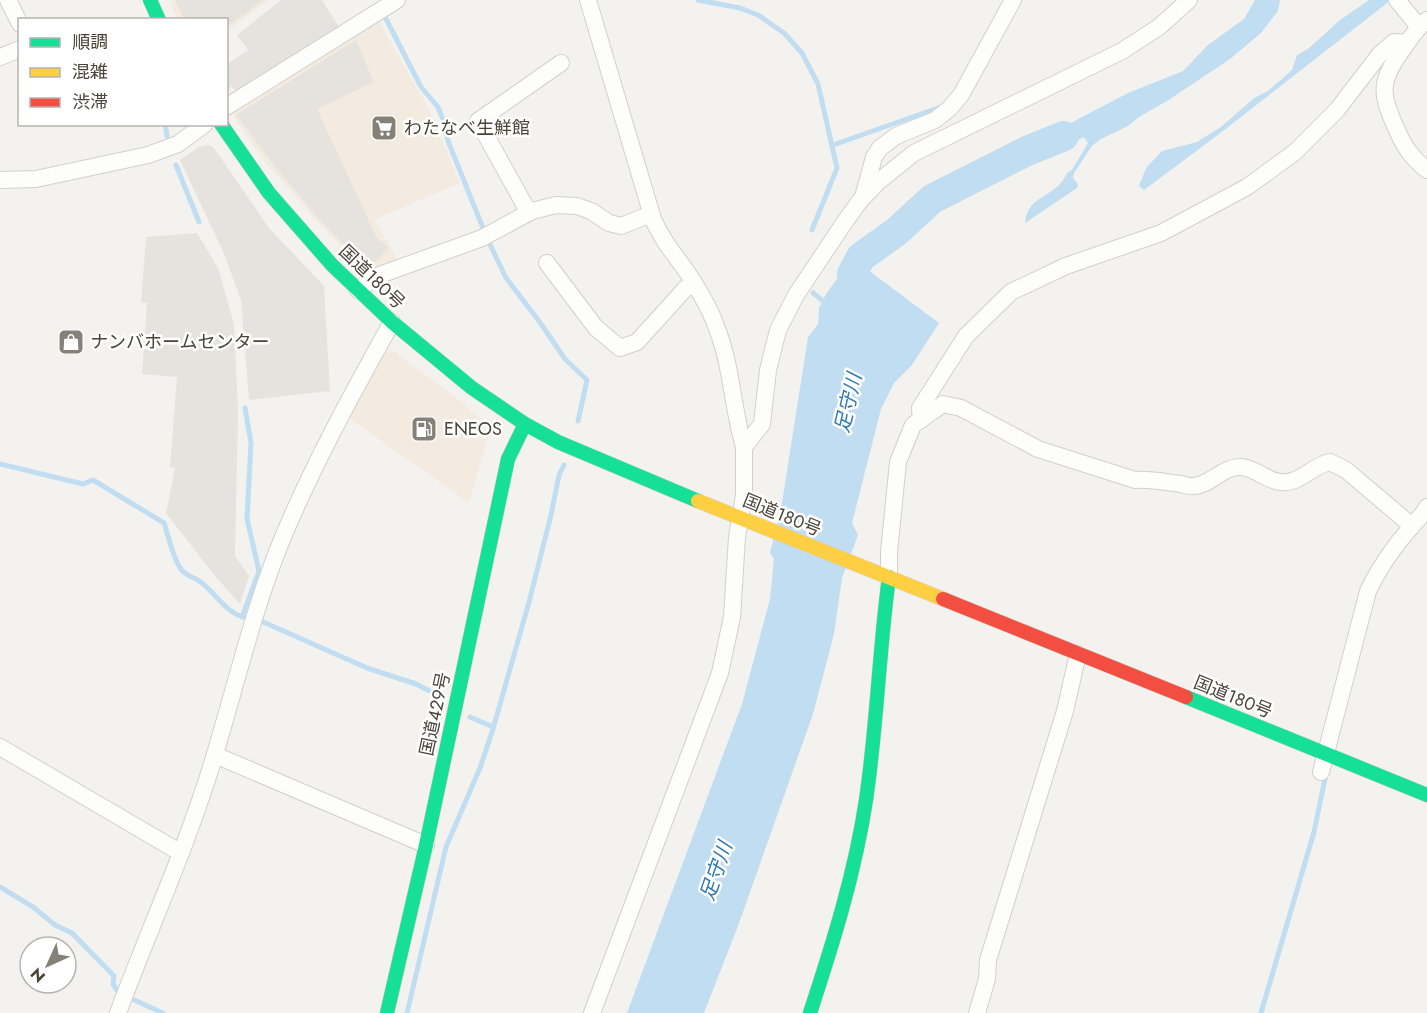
<svg xmlns="http://www.w3.org/2000/svg" width="1427" height="1013" viewBox="0 0 1427 1013" font-family="Jost,'Noto Sans JP',sans-serif">
<rect width="100%" height="100%" fill="#f4f2ee"/>
<g fill="#f3ebdf">
<polygon points="269,0 227,31 226,20 178,19 169,1"/>
<polygon points="377,18 430,111 460,183 374,220 400,262 367,274 314,218 266,163 234,118 235,111"/>
<polygon points="388,351 393,351 466,405 465,407 480,419 478,425 489,434 469,503 349,418 378,359"/>
</g>
<g fill="#e6e3df">
<polygon points="175,0 264,0 227,27 226,20 184,19"/>
<polygon points="281,0 322,0 339,27 294,57 235,91 232,86 227,90 226,65 248,50 237,35"/>
<polygon points="356,40 374,82 317,109 377,238 389,248 368,269 317,217 276,168 236,115"/>
<polygon points="209,145 214,148 269,228 324,286 330,391 249,400 241,300 225,256 180,160 199,147"/>
<polygon points="197,233 218,268 234,324 238,411 235,556 249,576 240,604 215,576 166,513 175,468 170,467 177,377 142,374 147,303 141,302 146,237"/>
</g>
<g fill="#c0ddf1">
<path d="M1255,0h25l-2,11 -17,22 -31,26 -63,42 -28,16 -11,9 -29,14 -7,6 -18,27 -1,5 5,6 -1,4 -52,35c2,-29 32,-25 42,-50l5,-3 16,-27 -4,-6 -45,22 -11,-2 -3,-10 103,-54 55,-22 25,-26 36,-26z"/>
<polygon points="1369,0 1391,0 1223,131 1144,190 1139,186 1146,168 1162,151 1197,142 1221,127 1254,98 1268,91 1292,70 1297,55 1308,49 1340,20"/>
<polygon points="852,258 939,323 912,365 894,383 881,409 852,523 858,535 842,578 834,634 813,714 738,926 704,1013 627,1013 742,704 770,599 774,559 770,553 782,503 808,337 818,324 819,308 826,294"/>
</g>
<g fill="none" stroke-linecap="round" stroke-linejoin="round">
<g stroke="#c0ddf1" stroke-width="5">
<polyline points="698,0 740,8 758,15 784,33 802,53 818,84 837,168 812,230"/>
<polyline points="387,13 384,15 421,87 438,107 444,122 448,141 487,238 506,278 539,321 565,359 587,380 578,421"/>
<polyline points="165,124 167,136"/>
<polyline points="833,145 941,107"/>
<polyline points="176,165 199,222"/>
<polyline points="813,293 826,303"/>
<path d="M0,464l83,20 10,-4 71,43c5,15 8,32 16,45 6,9 16,9 23,16 15,12 24,30 44,34"/>
<polyline points="242,617 259,571 247,519 251,443 245,408"/>
<polyline points="261,621 367,668 416,684 441,697"/>
<polyline points="470,717 493,727"/>
<polyline points="0,887 33,907 55,925 72,933 114,976 113,984 117,990"/>
<polyline points="134,1000 163,1013"/>
<polyline points="407,1013 446,847 480,768 493,729 529,602 551,515 559,475 564,465"/>
<polyline points="1261,1013 1314,832 1326,774"/>
</g>
<polyline stroke="#c0ddf1" stroke-width="30" points="857,302 852,274 861,257 896,232 932,199 1027,151 1064,136"/>
<g stroke="#d2d0cb" stroke-width="18">
<g id="street">
<polyline points="8,0 20,24"/>
<path d="M588,0l65,219c8,19 20,34 32,50 12,18 24,37 31,57 16,39 16,81 28,121"/>
<polyline points="1397,0 1419,27"/>
<path d="M1427,20c-10,8 -17,18 -24,29 -24,32 -23,45 -6,81 7,17 15,28 30,40"/>
<polyline points="0,57 20,49"/>
<polyline points="226,107 397,0"/>
<polyline points="0,180 36,179 148,155 178,144 205,124"/>
<polyline points="863,197 874,157 880,148 896,136 935,120 949,109 961,95 1013,0"/>
<polyline points="529,213 478,121 561,63"/>
<polyline points="547,263 596,328 620,348 637,342 685,289 694,283"/>
<polyline points="358,290 377,276 482,238 532,211 556,205 577,206 591,211 609,223 621,226 651,214"/>
<polyline points="921,420 920,408 966,336 1011,292 1066,266 1161,233 1247,187 1295,152 1337,110 1380,54 1394,42 1407,43"/>
<path d="M889,577v-25l9,-90 15,-37 30,-21 18,4 77,41 97,31c15,-1 30,2 46,4 4,1 9,3 13,2 17,-1 29,-20 47,-19 15,1 24,13 39,15 19,3 33,-17 50,-20l16,8 66,56"/>
<polyline points="0,747 181,853"/>
<polyline points="215,755 426,845"/>
<path d="M1321,772l47,-181c11,-23 27,-46 44,-65 6,-7 11,-11 15,-19"/>
<path d="M118,1013c32,-86 71,-171 97,-259 22,-73 39,-147 68,-217 31,-74 70,-145 109,-215"/>
<polyline points="592,1013 720,673 732,617 737,537 744,495 744,447 762,424 768,370 778,330 796,295 844,223 859,202 878,182 914,153 1122,51 1159,27 1189,0"/>
<polyline points="977,1013 987,979 988,960 1065,711 1078,654"/>
</g>
</g>
<g stroke="#d3cfc5" stroke-width="15">
<g id="fast">
<polyline points="150,0 159,20"/>
<polyline points="221,124 269,193 332,265 392,322 472,388 525,424 558,442 698,501"/>
<polyline points="1186,697 1427,795"/>
<polyline points="387,1013 426,845 508,459 525,424"/>
<path d="M810,1013c23,-70 45,-140 56,-213 11,-74 13,-149 23,-223"/>
</g>
</g>
<g stroke="#d3cfc5" stroke-width="15">
<polyline id="slow" points="698,501 943,599"/>
</g>
<g stroke="#d3cfc5" stroke-width="15">
<polyline id="jam" points="943,599 1186,697"/>
</g>
<use href="#street" stroke="#fdfdfc" stroke-width="16"/>
<use href="#fast" stroke="#16e098" stroke-width="14"/>
<use href="#slow" stroke="#ffcf43" stroke-width="14"/>
<use href="#jam" stroke="#f24e42" stroke-width="14"/>
</g>
<defs>
<g id="supermarket-square" transform="scale(1.35)"><rect x="-9" y="-9" width="18" height="18" rx="4" fill="#868178" stroke="#fff"/><path d="M-6-5.5h2.5l.6 2H6L4.5 2H-2.5L-4.4-4H-6ZM-1.5 3.2a1.3 1.3 0 1 0 .1 0ZM3 3.2a1.3 1.3 0 1 0 .1 0Z" fill="#fff"/></g>
<g id="shop-square" transform="scale(1.35)"><rect x="-9" y="-9" width="18" height="18" rx="4" fill="#868178" stroke="#fff"/><path d="M-5-2.5h2.3a2.7 3.5 0 0 1 5.4 0H5L5.5 6h-11ZM-1.5-2.5h3a1.5 2.3 0 0 0-3 0Z" fill="#fff"/></g>
<g id="fuel-square" transform="scale(1.35)"><rect x="-9" y="-9" width="18" height="18" rx="4" fill="#868178" stroke="#fff"/><path d="M-5.5-6h7V0h2V4h1.3V-2.5L3-4.5l.8-.8L6-3V5H2.5V1h-1V6h-7ZM-4.2-4.7v3.2H.2V-4.7Z" fill="#fff"/></g>
</defs>
<g fill-rule="evenodd">
<use href="#supermarket-square" x="384" y="128"/>
<use href="#shop-square" x="71" y="342"/>
<use href="#fuel-square" x="424" y="429"/>
</g>
<g text-anchor="middle" stroke-width="5" stroke-linejoin="round" paint-order="stroke">
<g font-size="18" fill="#4b4439" stroke="#fff" text-anchor="start">
<text x="404" y="134">わたなべ生鮮館</text>
<text x="90" y="348">ナンバホームセンター</text>
<text x="444" y="435">ENEOS</text>
</g>
<g font-size="18" fill="#4b4439" stroke="#fff">
<text transform="translate(372 277) rotate(44)" y="6">国道180号</text>
<text transform="translate(782 515) rotate(22)" y="6">国道180号</text>
<text transform="translate(1233 697) rotate(22)" y="6">国道180号</text>
<text transform="translate(435 714) rotate(-78)" y="6">国道429号</text>
</g>
<g font-size="20" font-style="italic" fill="#2e7ab2" stroke="#fff">
<text transform="translate(848 403) rotate(-77)" y="7">足守川</text>
<text transform="translate(716 871) rotate(-71)" y="7">足守川</text>
</g>
</g>
<rect x="18" y="18" width="210" height="108" fill="#ffffff" stroke="#b7b4b0" stroke-width="1.5"/>
<rect x="30" y="38" width="30" height="9" fill="#16e098" stroke="#b7b4b0" stroke-width="1.5"/>
<text x="72" y="48" font-size="18" fill="#4b4439">順調</text>
<rect x="30" y="68" width="30" height="9" fill="#ffcf43" stroke="#b7b4b0" stroke-width="1.5"/>
<text x="72" y="78" font-size="18" fill="#4b4439">混雑</text>
<rect x="30" y="98" width="30" height="9" fill="#f24e42" stroke="#b7b4b0" stroke-width="1.5"/>
<text x="72" y="108" font-size="18" fill="#4b4439">渋滞</text>
<g transform="translate(48 965) rotate(225)"><circle r="28" fill="#ffffff" stroke="#b7b4b0" stroke-width="1.5"/>
<path d="M0-4.5L10 22L0 15L-10 22Z" fill="#868178"/>
<text y="-9" font-size="16" font-weight="bold" text-anchor="middle" fill="#4b4439">N</text>
</g>
</svg>
